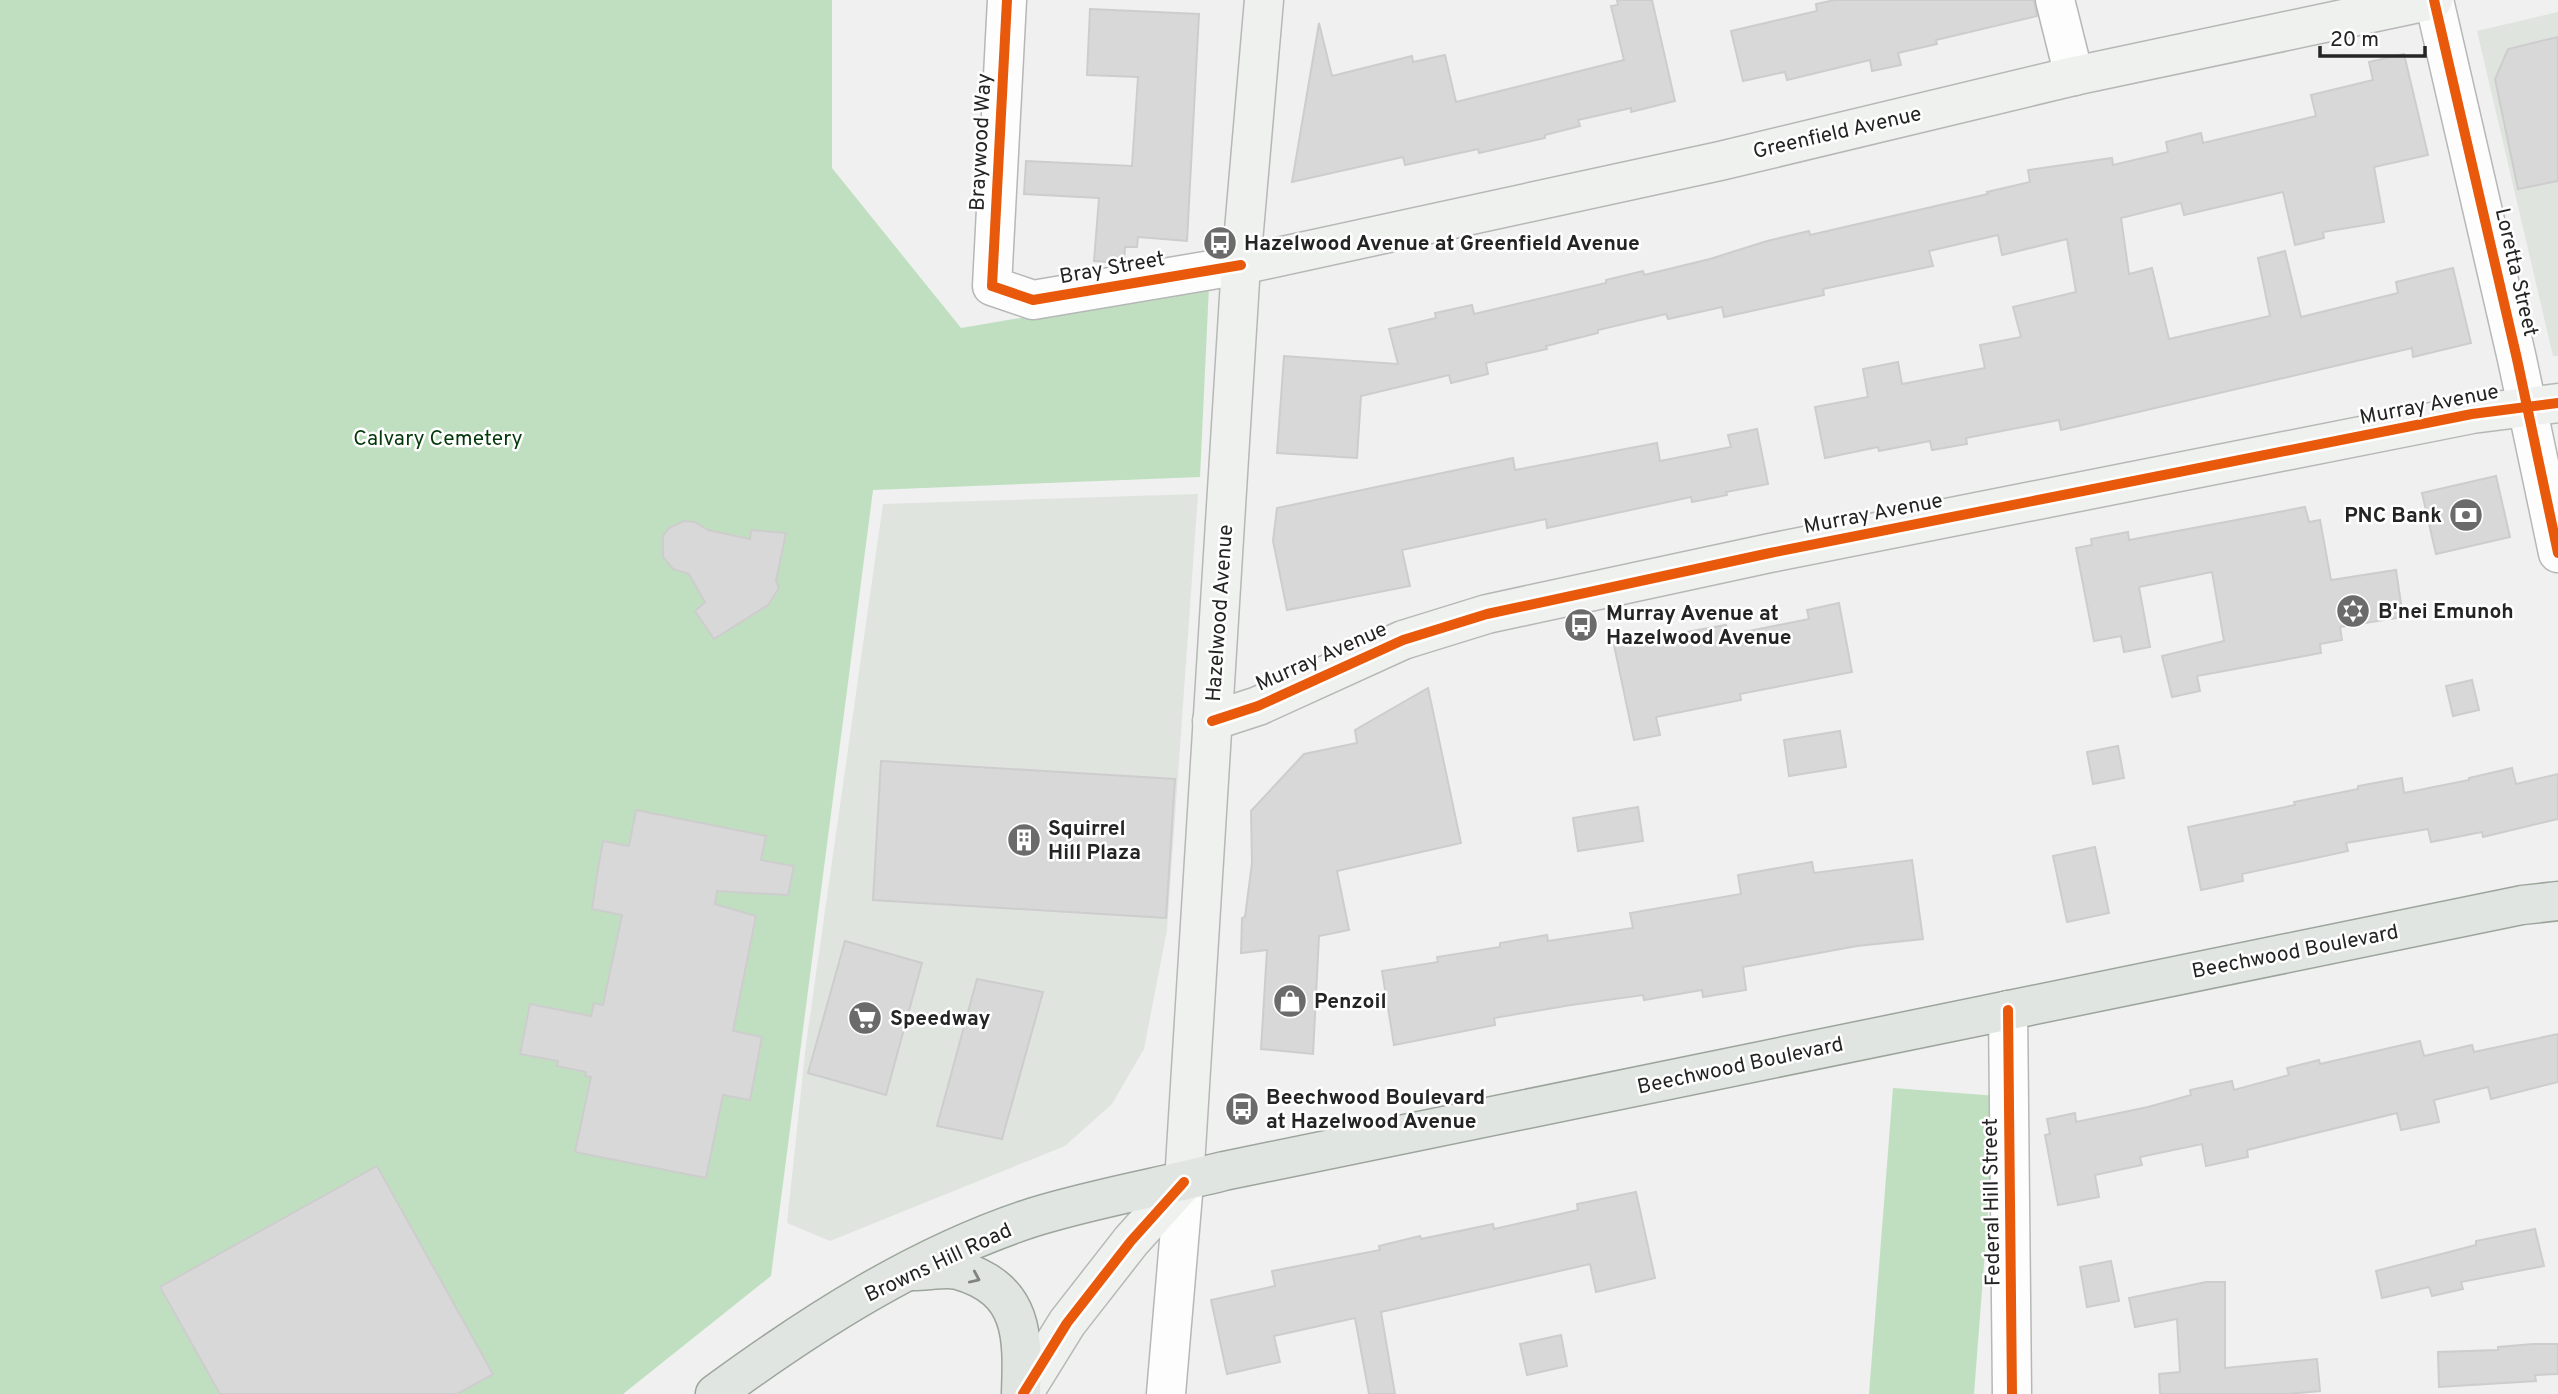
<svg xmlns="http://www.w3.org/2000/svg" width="2558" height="1394" viewBox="0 0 2558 1394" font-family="Overpass,sans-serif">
<rect width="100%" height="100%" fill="#eff0ef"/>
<g fill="#dfe4df">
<polygon points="2558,12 2558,356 2553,356 2477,31"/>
<polygon points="1198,494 1167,930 1144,1049 1112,1104 1065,1146 830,1241 787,1223 806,1044 883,504"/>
</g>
<g fill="#c0dfc0">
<polygon points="0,0 832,0 832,168 961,328 1209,286 1200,477 873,490 771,1276 623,1394 0,1394"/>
<polygon points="1893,1088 1997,1096 1974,1394 1869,1394"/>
</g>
<g fill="#d8d8d8" stroke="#cdcdcd" stroke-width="2">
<polygon points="1617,0 1652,0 1675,101 1631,112 1631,108 1578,120 1580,126 1545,135 1545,138 1479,153 1478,149 1405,165 1403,157 1292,182 1319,23 1332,76 1412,56 1413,62 1445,55 1456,102 1624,60 1611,6 1618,5"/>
<polygon points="1835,0 2034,0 2037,16 1936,40 1937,44 1898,53 1901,65 1872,71 1870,60 1787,80 1785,72 1743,81 1731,31 1817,11 1816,4"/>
<polygon points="1090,9 1199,14 1187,241 1138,237 1137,247 1125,247 1124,262 1119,263 1094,261 1099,198 1024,194 1026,161 1132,166 1138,77 1087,75"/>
<polygon points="2558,37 2558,181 2518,189 2495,79 2508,49"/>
<polygon points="2404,54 2428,155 2374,167 2384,222 2323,232 2324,238 2295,245 2283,192 2184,215 2181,203 2121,218 2129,274 2152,268 2169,339 2270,316 2258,258 2285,251 2301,317 2398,293 2396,282 2453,268 2471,343 2413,357 2412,348 2061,430 2059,420 1966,438 1967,444 1932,450 1930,441 1879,451 1878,447 1825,458 1815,407 1868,397 1863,369 1898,362 1902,384 1985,368 1980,345 2021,337 2013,307 2076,292 2067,239 2002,255 1998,235 1929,251 1933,266 1823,289 1824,295 1724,317 1722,307 1668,319 1666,314 1598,330 1598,333 1546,346 1547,349 1486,363 1488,374 1451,383 1449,375 1361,396 1357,458 1277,453 1284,356 1398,364 1389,329 1436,318 1435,313 1472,305 1474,314 1606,283 1606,280 1643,271 1644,275 1710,259 1767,241 1809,231 1810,235 1988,194 1987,192 2030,182 2028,170 2112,158 2113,165 2168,152 2166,142 2201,133 2203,143 2316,116 2311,95 2373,80 2369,62"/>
<polygon points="1757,429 1768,484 1726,492 1727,495 1692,502 1691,497 1547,528 1546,519 1402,550 1410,586 1287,610 1273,541 1277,508 1513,458 1515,470 1657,443 1660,461 1731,447 1728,435"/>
<polygon points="2496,476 2510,537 2436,554 2422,493"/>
<polygon points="2305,507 2309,522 2320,520 2331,580 2396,570 2403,617 2340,627 2342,640 2320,644 2321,653 2197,676 2200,691 2172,697 2162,656 2224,641 2212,572 2139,587 2150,647 2124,652 2121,636 2094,641 2076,548 2092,545 2091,539 2128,532 2129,540"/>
<polygon points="684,521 695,522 708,530 750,539 751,530 786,533 776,581 779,588 768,605 714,639 695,611 705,602 689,574 673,569 663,557 663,536 669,528"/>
<polygon points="1839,603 1852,672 1740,694 1741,700 1656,717 1660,735 1634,740 1614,645 1726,625 1729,635 1809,619 1807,610"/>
<polygon points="2472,680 2479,710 2453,716 2446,686"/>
<polygon points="1428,688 1461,843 1337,871 1349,930 1319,936 1313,1054 1261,1049 1267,950 1241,953 1242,918 1245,917 1252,863 1251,811 1304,754 1357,743 1355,730"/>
<polygon points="1840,731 1846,767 1789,776 1784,740"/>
<polygon points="2118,746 2124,778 2093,784 2087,752"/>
<polygon points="881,761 1175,779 1166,918 873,900"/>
<polygon points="2512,768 2516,784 2558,774 2558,819 2483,837 2482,832 2431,842 2428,829 2346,843 2348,851 2242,874 2243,881 2201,890 2188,827 2295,805 2294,802 2358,789 2358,786 2402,778 2404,793 2469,780 2469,778"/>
<polygon points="1638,807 1643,841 1578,851 1573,818"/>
<polygon points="636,810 766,836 761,860 794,866 788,895 717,891 715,904 756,916 733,1031 762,1037 750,1100 723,1095 706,1178 575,1152 591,1077 585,1076 586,1072 557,1066 558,1061 520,1054 530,1004 591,1016 594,1003 603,1005 622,915 592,909 597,875 603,841 629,846"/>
<polygon points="2095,847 2109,913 2067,922 2053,856"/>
<polygon points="1912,860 1923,939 1857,946 1743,967 1746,990 1703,997 1702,990 1644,1000 1643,995 1571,1005 1494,1018 1495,1025 1394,1045 1382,971 1438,962 1437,957 1500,947 1500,943 1547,935 1548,941 1633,928 1630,913 1741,894 1738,875 1812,862 1814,873"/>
<polygon points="845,941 922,963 886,1095 808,1073"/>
<polygon points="977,979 1043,992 1002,1139 937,1126"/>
<polygon points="2558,1034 2558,1082 2491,1099 2488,1087 2434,1100 2439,1122 2401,1130 2397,1113 2247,1150 2248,1157 2206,1166 2202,1144 2140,1157 2142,1165 2095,1175 2099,1197 2058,1205 2045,1135 2050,1134 2047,1119 2075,1113 2076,1122 2148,1107 2191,1095 2190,1090 2232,1081 2234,1090 2289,1075 2287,1068 2319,1060 2320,1064 2420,1041 2424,1056 2472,1045 2474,1052"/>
<polygon points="377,1166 493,1374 457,1394 220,1394 160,1287"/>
<polygon points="1636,1192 1655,1278 1596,1292 1590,1264 1381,1312 1395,1394 1369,1394 1355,1318 1274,1336 1280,1362 1227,1374 1211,1300 1275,1286 1272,1271 1380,1250 1379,1246 1420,1236 1421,1239 1493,1224 1494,1229 1578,1210 1577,1204"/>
<polygon points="2535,1229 2544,1266 2461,1282 2463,1289 2432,1296 2429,1287 2382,1298 2376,1271 2476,1245 2476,1241"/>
<polygon points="2111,1261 2119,1301 2087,1307 2080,1267"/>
<polygon points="2206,1282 2225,1282 2225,1368 2317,1359 2320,1391 2288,1394 2160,1394 2159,1374 2180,1372 2177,1319 2135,1327 2129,1298"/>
<polygon points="1561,1335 1567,1366 1527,1375 1520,1344"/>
<polygon points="2533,1344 2558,1344 2558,1374 2535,1375 2536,1381 2439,1387 2438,1352 2498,1350 2498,1347"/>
</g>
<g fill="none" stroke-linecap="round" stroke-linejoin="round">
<g stroke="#b6b7b6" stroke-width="41">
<g id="street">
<polyline points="1007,0 992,286 1033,300 1241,265"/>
<polyline points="2055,0 2074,76"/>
<polyline points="2434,0 2517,359 2558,553"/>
<polyline points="2008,1010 2012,1394"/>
<polyline points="1166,1394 1184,1182"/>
</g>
</g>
<g stroke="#b6b7b6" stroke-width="41">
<g id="secondary">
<polyline points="1241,265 1720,161 2074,76 2433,0"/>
<polyline points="1212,721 1258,706 1403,640 1487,614 1770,553 2472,414 2558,403"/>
<polyline points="1023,1394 1067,1323 1131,1241 1184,1182 1241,265 1264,0"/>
</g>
</g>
<g stroke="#9ca59c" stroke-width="41">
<g id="primary">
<path d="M914,1271c13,0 32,-4 44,-1 67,19 65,67 63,124"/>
<path d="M715,1394c97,-71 204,-140 319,-177 61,-19 127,-30 190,-46l1298,-266 36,-4"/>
</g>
</g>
<use href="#street" stroke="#fdfdfd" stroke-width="38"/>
<use href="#secondary" stroke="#eff1ef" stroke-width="38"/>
<use href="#primary" stroke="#e1e5e1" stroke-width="38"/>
<g stroke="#fff" stroke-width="15">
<g id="cycleway">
<polyline points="1007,0 992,286 1033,300 1241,265"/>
<polyline points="2434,0 2517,359 2558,553"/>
<polyline points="1212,721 1258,706 1403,640 1487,614 1770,553 2472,414 2558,403"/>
<polyline points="2008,1010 2012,1394"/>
<polyline points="1023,1394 1067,1323 1131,1241 1184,1182"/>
</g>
</g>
<use href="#cycleway" stroke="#e8590c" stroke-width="10"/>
</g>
<defs><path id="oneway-chevron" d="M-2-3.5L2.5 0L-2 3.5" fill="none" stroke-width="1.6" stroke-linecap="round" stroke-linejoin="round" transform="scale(1.75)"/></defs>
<use stroke="#828482" href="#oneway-chevron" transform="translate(975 1278) rotate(24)"/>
<defs>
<g id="bus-disc" transform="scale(1.75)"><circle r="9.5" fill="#6a6b6a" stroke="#fff"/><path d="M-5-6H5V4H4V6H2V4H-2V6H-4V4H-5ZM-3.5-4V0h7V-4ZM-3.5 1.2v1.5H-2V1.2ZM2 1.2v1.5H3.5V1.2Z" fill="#fff"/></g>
<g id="bank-disc" transform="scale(1.75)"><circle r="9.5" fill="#6a6b6a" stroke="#fff"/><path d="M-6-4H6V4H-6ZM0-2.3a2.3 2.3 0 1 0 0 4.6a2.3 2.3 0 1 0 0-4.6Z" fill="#fff"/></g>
<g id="synagogue-disc" transform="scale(1.75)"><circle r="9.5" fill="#6a6b6a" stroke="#fff"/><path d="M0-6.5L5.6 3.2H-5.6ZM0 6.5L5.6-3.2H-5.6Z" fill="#fff"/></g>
<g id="building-disc" transform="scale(1.75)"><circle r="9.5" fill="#6a6b6a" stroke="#fff"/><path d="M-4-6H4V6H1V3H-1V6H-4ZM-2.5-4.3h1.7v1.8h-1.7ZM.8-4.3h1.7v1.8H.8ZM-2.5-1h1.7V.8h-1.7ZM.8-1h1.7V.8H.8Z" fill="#fff"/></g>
<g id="shop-disc" transform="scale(1.75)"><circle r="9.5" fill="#6a6b6a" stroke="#fff"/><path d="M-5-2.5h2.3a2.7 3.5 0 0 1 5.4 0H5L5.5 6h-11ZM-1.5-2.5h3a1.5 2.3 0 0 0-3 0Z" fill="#fff"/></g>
<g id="supermarket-disc" transform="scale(1.75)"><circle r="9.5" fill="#6a6b6a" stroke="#fff"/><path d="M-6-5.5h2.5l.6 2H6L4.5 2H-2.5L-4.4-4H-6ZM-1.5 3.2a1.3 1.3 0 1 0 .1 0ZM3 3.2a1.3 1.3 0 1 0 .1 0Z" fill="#fff"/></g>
</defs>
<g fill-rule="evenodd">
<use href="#bus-disc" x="1220" y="243"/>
<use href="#bank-disc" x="2466" y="515"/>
<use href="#synagogue-disc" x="2353" y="611"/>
<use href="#bus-disc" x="1581" y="625"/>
<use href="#building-disc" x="1024" y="840"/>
<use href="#shop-disc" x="1290" y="1001"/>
<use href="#supermarket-disc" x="865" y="1018"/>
<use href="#bus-disc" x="1242" y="1109"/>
</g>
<g text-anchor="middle" stroke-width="5" stroke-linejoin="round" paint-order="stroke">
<g font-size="21" fill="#232423" stroke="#fff">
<text transform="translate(1837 132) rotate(-13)" y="7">Greenfield Avenue</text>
<text transform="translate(980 142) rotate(-87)" y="7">Braywood Way</text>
<text transform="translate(1112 267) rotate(-10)" y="7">Bray Street</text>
<text transform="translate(2517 272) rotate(77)" y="7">Loretta Street</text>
<text transform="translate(2429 404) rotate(-11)" y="7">Murray Avenue</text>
<text transform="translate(1873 513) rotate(-11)" y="7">Murray Avenue</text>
<text transform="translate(1219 613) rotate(-86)" y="7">Hazelwood Avenue</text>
<text transform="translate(1321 656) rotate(-24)" y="7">Murray Avenue</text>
<text transform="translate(2295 951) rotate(-11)" y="7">Beechwood Boulevard</text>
<text transform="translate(1740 1065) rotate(-12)" y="7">Beechwood Boulevard</text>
<text transform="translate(1991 1202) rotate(-91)" y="7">Federal Hill Street</text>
<text transform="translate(938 1262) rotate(-25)" y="7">Browns Hill Road</text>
</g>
<g font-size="21" font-weight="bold" fill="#232423" stroke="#fff" text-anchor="start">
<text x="1244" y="250">Hazelwood Avenue at Greenfield Avenue</text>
<text x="2442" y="522" text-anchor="end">PNC Bank</text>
<text x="2378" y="618">B'nei Emunoh</text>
<text x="1606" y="620">Murray Avenue at<tspan x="1606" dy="24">Hazelwood Avenue</tspan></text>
<text x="1048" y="835">Squirrel<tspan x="1048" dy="24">Hill Plaza</tspan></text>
<text x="1314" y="1008">Penzoil</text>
<text x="890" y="1025">Speedway</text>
<text x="1266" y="1104">Beechwood Boulevard<tspan x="1266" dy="24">at Hazelwood Avenue</tspan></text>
</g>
<g font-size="21" fill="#033809" stroke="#fff">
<text x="438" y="445">Calvary Cemetery</text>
</g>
</g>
<path d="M2320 46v10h105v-10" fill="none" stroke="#232423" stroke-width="3.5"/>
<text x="2330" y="46" font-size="21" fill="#232423" stroke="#ffffff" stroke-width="5" paint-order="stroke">20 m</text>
</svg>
